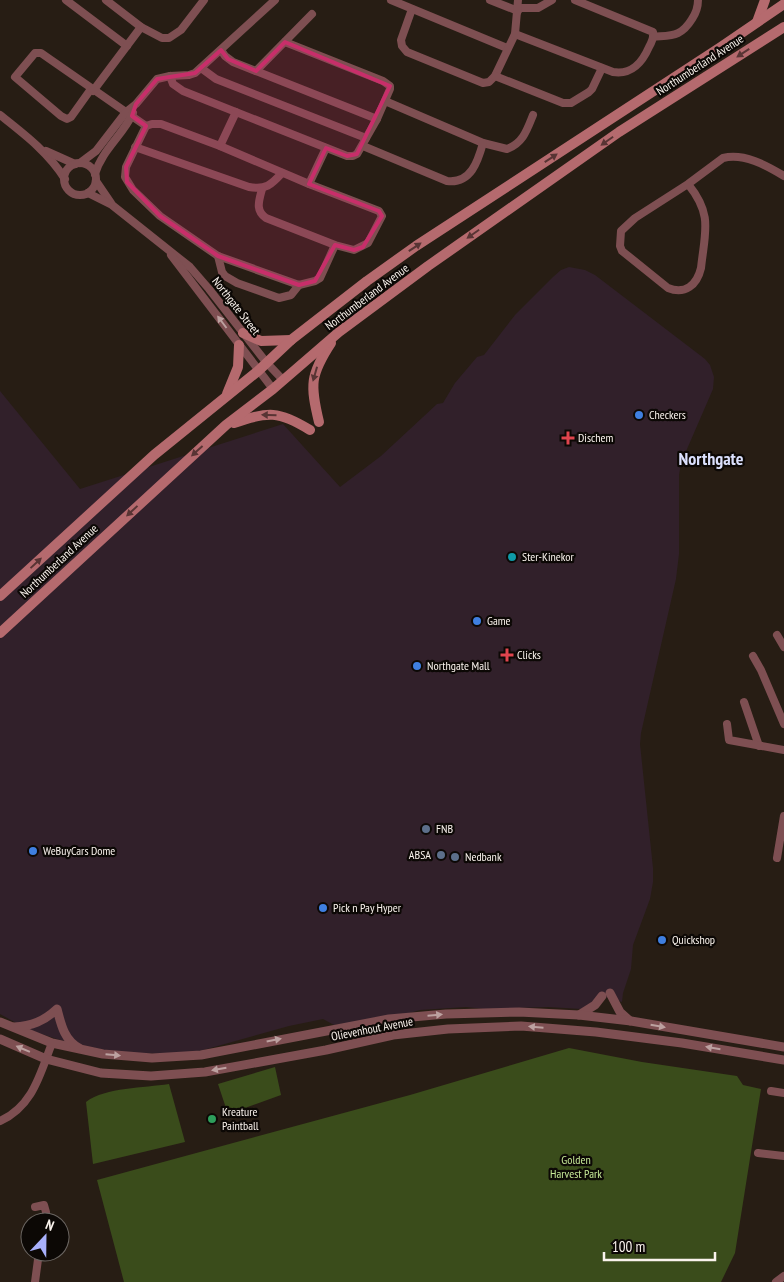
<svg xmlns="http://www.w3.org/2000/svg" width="784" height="1282" viewBox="0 0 784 1282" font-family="'PT Sans Narrow',sans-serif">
<rect width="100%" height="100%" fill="#271d14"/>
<polygon fill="#31202a" points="569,267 585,270 595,275 705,359 710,365 714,377 713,389 681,463 679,475 679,554 676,579 641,733 640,744 653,868 653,882 650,899 633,945 631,969 623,993 622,1002 599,995 598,999 581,1009 548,1007 485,1009 466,1007 420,1010 403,1015 334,1025 323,1019 289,1026 189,1054 118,1053 60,1040 29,1030 0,1014 0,391 80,489 283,424 340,487 381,456 437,404 443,403 455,383 477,357 484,355 515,315 553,277 561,270"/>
<g fill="#3a4c1b">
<polygon points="569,1048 642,1062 737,1076 743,1085 761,1089 735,1253 721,1282 124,1282 97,1180 410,1095"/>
<polygon points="275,1067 281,1095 228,1114 218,1084"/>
<path d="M169,1084l16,58 -92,22 -7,-62c20,-15 58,-14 83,-18z"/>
</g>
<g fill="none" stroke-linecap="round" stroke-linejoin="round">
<g stroke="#7e4f52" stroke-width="8">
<polyline points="66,0 127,46"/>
<polyline points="106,0 141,27 162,38 169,38 181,30 204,0"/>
<polyline points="391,0 507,48"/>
<polyline points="490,0 518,11"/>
<polyline points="518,8 538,8 552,0"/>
<polyline points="412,9 401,40 402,46 407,52 483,83 489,82 495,76 515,34 518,0"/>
<path d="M515,34l98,38c19,3 29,-9 36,-25 3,-5 5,-9 4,-15l-78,-32"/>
<path d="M653,37c19,-2 28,0 39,-18 4,-6 6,-11 6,-19"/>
<polyline points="221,50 225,56 233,62 377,119"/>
<polyline points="201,68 216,79 366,138"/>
<polyline points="256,71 312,14"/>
<polyline points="170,76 173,84 183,91 347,156 353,156 357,154 377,119 390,89 390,86 383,81 285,42"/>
<polyline points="495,76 563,103 571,103 589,92 592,89 602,68"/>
<polyline points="91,89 71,117 67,119 61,116 15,77 35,53 41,53 146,126"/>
<polyline points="93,91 141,27"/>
<path d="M385,101l98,42 24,6c16,-6 20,-19 26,-34"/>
<path d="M0,115c24,19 48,37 65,64"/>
<polyline points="220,146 236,112"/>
<path d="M363,146l84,35c24,3 31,-20 36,-38"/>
<path d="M135,147l114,40c17,3 22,-2 33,-14"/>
<polyline points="46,151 75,164"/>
<polyline points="80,163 96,151 126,112 136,104 157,79 170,76 189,75 195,73 275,0"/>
<circle cx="80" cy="179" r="16"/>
<path d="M95,174c7,-24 28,-39 38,-61"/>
<polyline points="96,181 111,203"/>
<polyline points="309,184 326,148"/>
<path d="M688,184c25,31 17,47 13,84 -4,17 -16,27 -33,20l-46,-37 -2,-5 1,-15 14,-13 53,-34 35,-26c21,-5 43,7 61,18"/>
<path d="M262,189c-3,12 -7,21 4,29l69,27 19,5 14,-7 14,-27 -3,-5 -70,-27 -89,-38 -59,-22h-9l-6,2 -20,41 -1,10 8,13 27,26 58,40 81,29 16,-4 5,-3 15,-33"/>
<polyline points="88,193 112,205 190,267 209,289 266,362 283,380"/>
<polyline points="171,255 273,389"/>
<polyline points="218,256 222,272 225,276 237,283 279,298 291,295 299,285"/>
<polyline points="777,635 784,647"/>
<polyline points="753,656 761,670 784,724"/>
<polyline points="744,702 759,746"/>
<polyline points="727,724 729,740 784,750"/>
<polyline points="777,858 784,816"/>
<polyline points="771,1091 784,1093"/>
<path d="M0,1121c33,-15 40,-47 52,-78"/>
<polyline points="758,1153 784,1156"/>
<polyline points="35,1207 44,1205 46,1212 45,1222"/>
<polyline points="35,1282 39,1252"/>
<polyline points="776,1282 784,1276"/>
</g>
<g stroke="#7e4f52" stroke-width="9">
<polyline points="610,993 620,1012 630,1021"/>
<polyline points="579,1015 595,1005 602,996"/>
<polyline points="0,1022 52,1043 103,1054 152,1058 201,1055 389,1019 446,1014 519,1012 579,1015 631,1021 784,1047"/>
<path d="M14,1027c18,-1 30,-6 43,-18 4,15 7,31 22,39"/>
<polyline points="0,1039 46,1059 101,1073 151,1076 205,1072 326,1050 393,1035 448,1029 521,1026 596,1032 682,1043 784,1060"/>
</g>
<g stroke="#b56a6e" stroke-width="10">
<polyline points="757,22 765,0"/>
<polyline points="243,333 261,341 291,340"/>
<polyline points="227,394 238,367 239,345"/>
<path d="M319,422c-9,-37 -9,-47 12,-79"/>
<path d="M234,423c34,-12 45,-12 76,7"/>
<polyline points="0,596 154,455 258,371 291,340 367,281 416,246 721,47 784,4"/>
<polyline points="0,633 226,425 273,389 339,332 428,266 619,132 784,27"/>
</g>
</g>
<defs><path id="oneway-solid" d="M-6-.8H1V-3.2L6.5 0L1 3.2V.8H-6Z" transform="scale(1.25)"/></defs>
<g fill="#583434">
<use href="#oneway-solid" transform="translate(743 53) rotate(147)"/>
<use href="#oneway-solid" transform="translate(607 141) rotate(145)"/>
<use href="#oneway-solid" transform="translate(551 158) rotate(-33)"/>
<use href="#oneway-solid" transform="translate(473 234) rotate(145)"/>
<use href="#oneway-solid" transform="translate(415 247) rotate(-34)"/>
<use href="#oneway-solid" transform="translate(315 374) rotate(106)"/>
<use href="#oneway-solid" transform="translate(269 415) rotate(-179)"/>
<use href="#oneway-solid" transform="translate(197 451) rotate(138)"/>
<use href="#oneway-solid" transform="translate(132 511) rotate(137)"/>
<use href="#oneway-solid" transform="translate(36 563) rotate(-43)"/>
</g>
<g fill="#bca1a0">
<use href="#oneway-solid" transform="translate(222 322) rotate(-127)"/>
<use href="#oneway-solid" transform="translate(435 1015) rotate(-5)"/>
<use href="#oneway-solid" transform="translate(658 1026) rotate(10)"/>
<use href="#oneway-solid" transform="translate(536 1027) rotate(-175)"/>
<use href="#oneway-solid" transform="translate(274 1040) rotate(-11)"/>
<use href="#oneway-solid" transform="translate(713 1048) rotate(-170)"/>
<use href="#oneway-solid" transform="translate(23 1049) rotate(-157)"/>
<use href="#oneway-solid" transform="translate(113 1055) rotate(5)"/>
<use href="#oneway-solid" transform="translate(219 1069) rotate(170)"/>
</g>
<path fill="#c82e6a" fill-opacity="0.2" stroke="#c82e6a" stroke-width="4" stroke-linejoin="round" d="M285,42l105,44 -33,68 -10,2 -21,-8 -17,36 70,27 3,5 -19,31 -9,3 -19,-5 -20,36 -16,4 -81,-29 -58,-40 -33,-34 -1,-15 20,-41 -14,-10 4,-12 21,-25 38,-6 26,-23 7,9 28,12z"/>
<g fill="#3f7fe0" stroke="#0c0805" stroke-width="2">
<circle cx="639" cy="415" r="5"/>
<circle cx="477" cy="621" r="5"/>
<circle cx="417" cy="666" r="5"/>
<circle cx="33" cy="851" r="5"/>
<circle cx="323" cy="908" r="5"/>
<circle cx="662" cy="940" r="5"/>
</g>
<g fill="#e0444e" stroke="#0c0805" stroke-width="2">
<path d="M565.5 430.5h5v5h5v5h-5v5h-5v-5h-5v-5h5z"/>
<path d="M504.5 647.5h5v5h5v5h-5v5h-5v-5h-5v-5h5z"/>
</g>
<circle fill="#0f9aa8" stroke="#0c0805" stroke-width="2" cx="512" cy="557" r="5"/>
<g fill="#5c6f8a" stroke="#0c0805" stroke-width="2">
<circle cx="426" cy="829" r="5"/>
<circle cx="441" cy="855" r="5"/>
<circle cx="455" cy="857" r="5"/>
</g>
<circle fill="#2e9e5b" stroke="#0c0805" stroke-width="2" cx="212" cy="1119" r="5"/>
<g text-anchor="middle" stroke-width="4.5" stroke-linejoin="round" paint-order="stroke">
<g font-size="12" fill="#faf3ed" stroke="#0c0805">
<text transform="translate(700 65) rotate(-33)" y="4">Northumberland Avenue</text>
<text transform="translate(367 297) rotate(-37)" y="4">Northumberland Avenue</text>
<text transform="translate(236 306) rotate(52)" y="4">Northgate Street</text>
<text transform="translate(59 561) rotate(-43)" y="4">Northumberland Avenue</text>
<text transform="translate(372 1029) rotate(-11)" y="4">Olievenhout Avenue</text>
</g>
<g font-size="12" fill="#faf3ed" stroke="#0c0805" text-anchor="start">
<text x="649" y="419">Checkers</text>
<text x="578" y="442">Dischem</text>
<text x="522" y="561">Ster-Kinekor</text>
<text x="487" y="625">Game</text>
<text x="517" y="659">Clicks</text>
<text x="427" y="670">Northgate Mall</text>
<text x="436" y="833">FNB</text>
<text x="43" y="855">WeBuyCars Dome</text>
<text x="431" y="859" text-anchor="end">ABSA</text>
<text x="465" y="861">Nedbank</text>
<text x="333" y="912">Pick n Pay Hyper</text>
<text x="672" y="944">Quickshop</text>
<text x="222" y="1116">Kreature<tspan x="222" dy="14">Paintball</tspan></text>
</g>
<g font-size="12" fill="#c6e897" stroke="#0c0805">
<text x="576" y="1164">Golden<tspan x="576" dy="14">Harvest Park</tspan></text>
</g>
<g font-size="18" font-weight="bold" fill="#dbe0fd" stroke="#0c0805">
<text x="711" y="465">Northgate</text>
</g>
</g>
<g transform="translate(45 1237) rotate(22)"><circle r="24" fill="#0c0805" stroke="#6b6662"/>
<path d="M0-4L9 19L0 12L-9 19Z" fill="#a8b0fc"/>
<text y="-8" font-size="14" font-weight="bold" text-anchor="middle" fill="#faf3ed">N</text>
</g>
<path d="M604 1252v8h111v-8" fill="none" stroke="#faf3ed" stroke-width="2.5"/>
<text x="612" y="1252" font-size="15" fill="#faf3ed" stroke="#0c0805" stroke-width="4" paint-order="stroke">100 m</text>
</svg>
